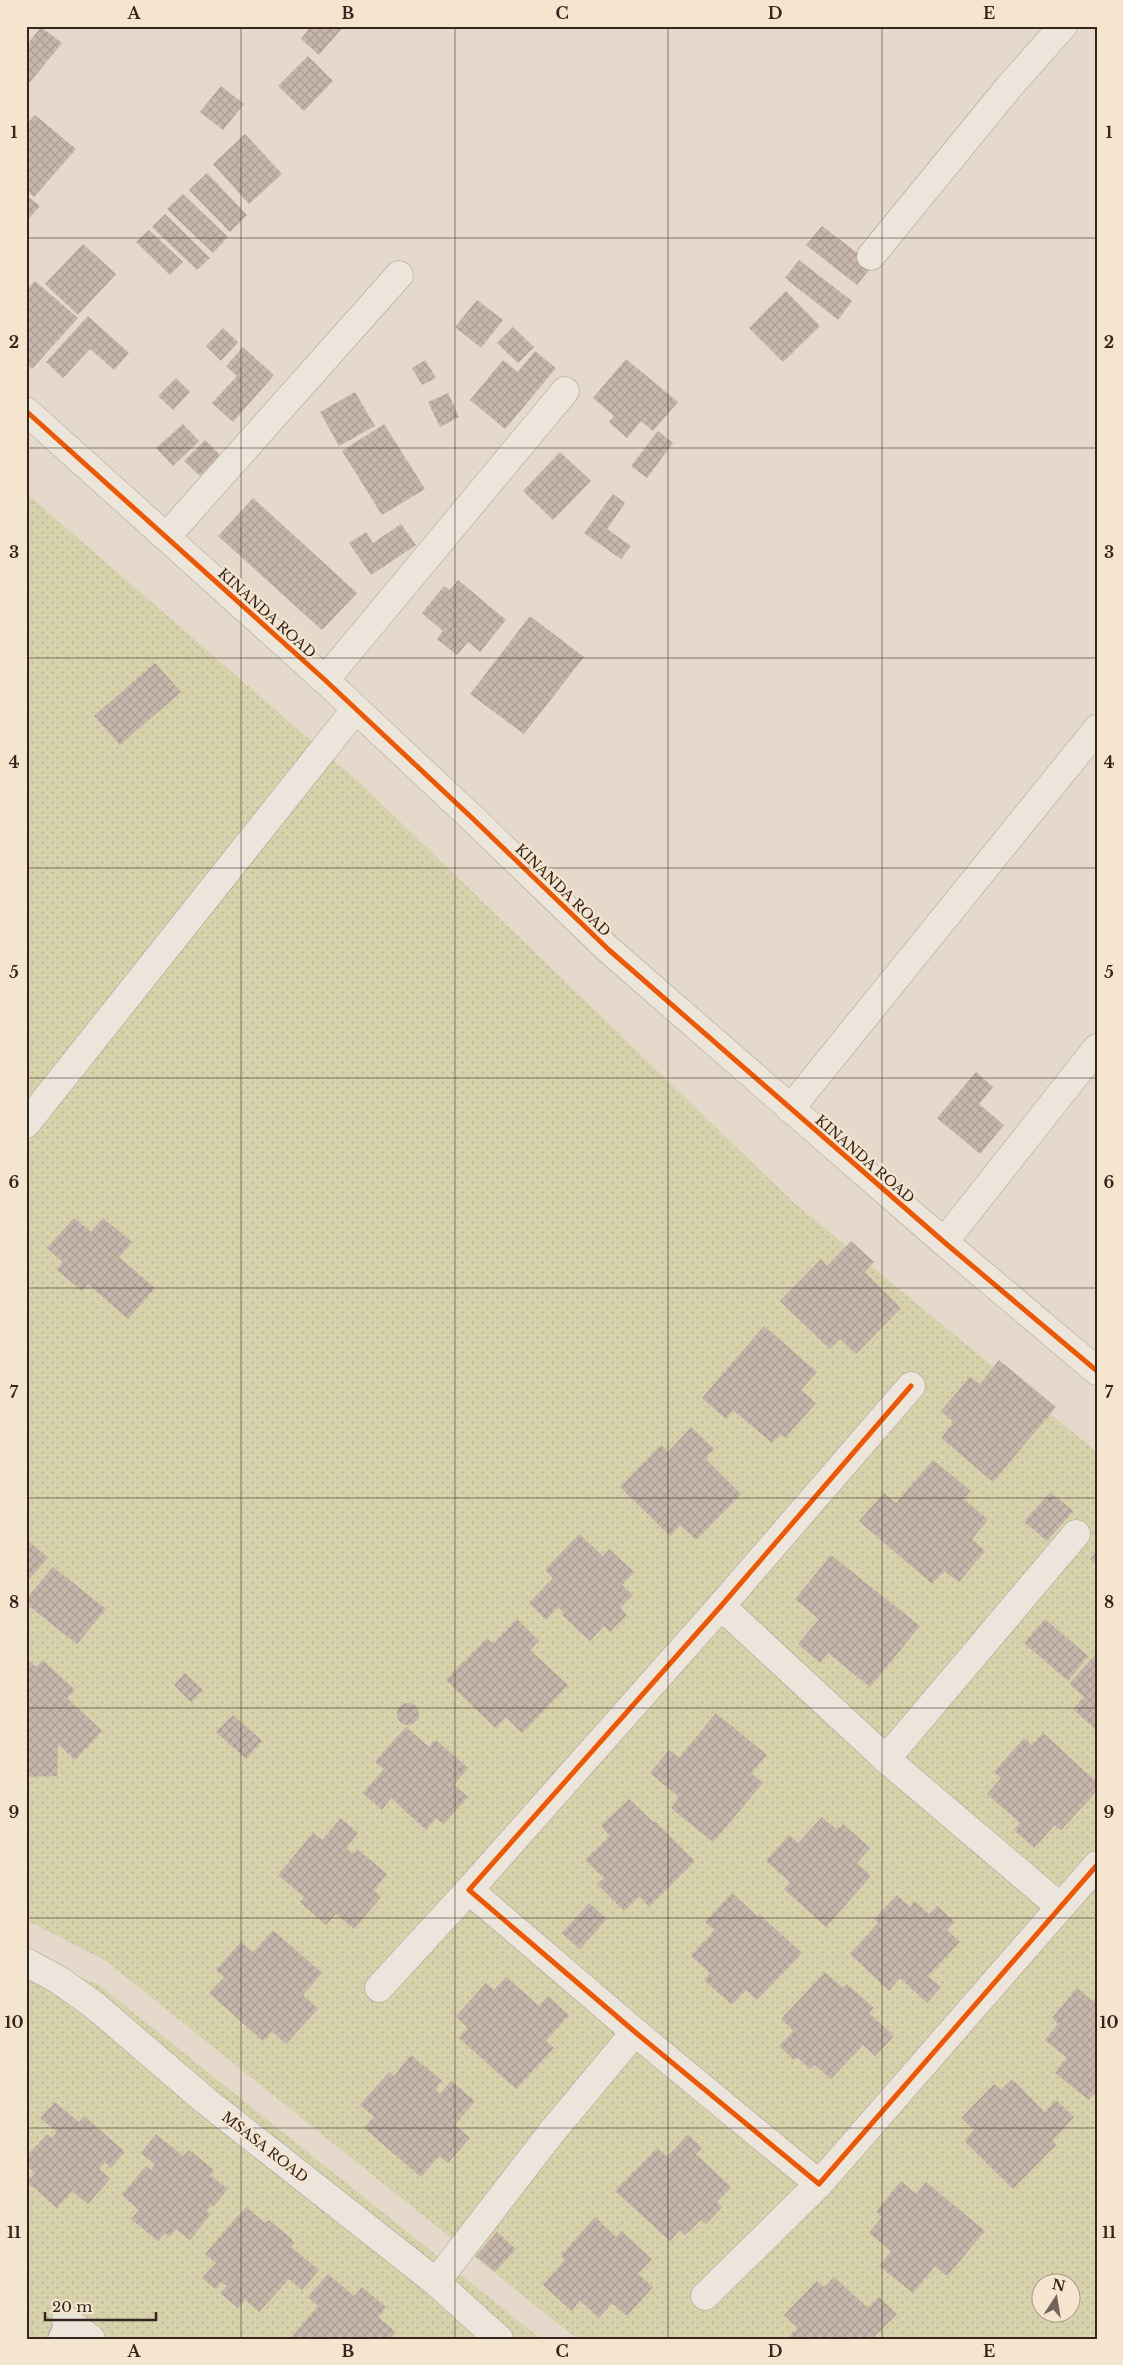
<svg xmlns="http://www.w3.org/2000/svg" width="1123" height="2365" viewBox="0 0 1123 2365" font-family="'Libre Baskerville',serif">
<defs>
<pattern id="grass-dots" width="8" height="8" patternUnits="userSpaceOnUse" patternTransform="scale(1.25)"><rect width="8" height="8" fill="#d7d1ac"/><path d="M2 2h.1M6 6h.1" fill="none" stroke="#b9b393" stroke-width="1.8" stroke-linecap="round"/></pattern>
<pattern id="building-cross-hatch" width="8" height="8" patternUnits="userSpaceOnUse" patternTransform="scale(1.25)"><rect width="8" height="8" fill="#c7b6ab"/><path d="M0 0l8 8M0 8l8-8" fill="none" stroke="#ac9c93"/></pattern>
</defs>
<rect width="100%" height="100%" fill="#e4d9ca"/>
<g fill="url(#grass-dots)" fill-rule="evenodd">
<path d="M26,493l336,292 431,417 304,250v887h-520l-471,-378 -80,-41zM1040,2282h30v30h-30z"/>
<polygon points="26,1953 99,1985 541,2339 26,2339"/>
</g>
<g fill="url(#building-cross-hatch)">
<polygon points="311,26 344,26 319,55 301,39"/>
<polygon points="41,27 62,43 26,87 26,46"/>
<polygon points="308,56 333,81 304,111 278,86"/>
<polygon points="221,86 244,104 223,130 200,112"/>
<polygon points="35,115 76,149 34,197 26,190 26,125"/>
<polygon points="245,134 282,174 249,204 213,164"/>
<polygon points="207,173 247,215 230,232 189,190"/>
<polygon points="183,194 228,237 213,253 167,209"/>
<polygon points="26,195 40,206 26,222"/>
<polygon points="165,214 210,258 197,270 152,227"/>
<polygon points="822,226 873,265 857,285 806,245"/>
<polygon points="149,230 183,262 170,275 136,242"/>
<polygon points="83,244 116,274 78,315 45,284"/>
<polygon points="799,260 852,301 838,320 785,278"/>
<polygon points="35,281 78,318 32,369 26,364 26,291"/>
<polygon points="786,291 820,326 783,362 749,328"/>
<polygon points="477,300 503,320 481,348 455,327"/>
<polygon points="88,316 129,353 114,370 90,349 63,378 46,362"/>
<polygon points="513,327 534,347 518,363 497,343"/>
<polygon points="223,328 238,342 221,361 206,346"/>
<polygon points="243,347 274,375 233,422 212,403 237,376 226,366"/>
<polygon points="535,351 556,368 505,429 470,400 503,360 518,372"/>
<polygon points="626,359 678,402 653,431 641,421 627,438 609,422 614,416 593,398"/>
<polygon points="425,360 436,378 422,385 412,368"/>
<polygon points="176,378 190,392 173,410 158,396"/>
<polygon points="355,392 375,426 339,446 320,412"/>
<polygon points="448,393 459,417 440,427 428,402"/>
<polygon points="183,424 199,441 173,466 156,448"/>
<polygon points="384,424 425,489 382,515 342,451"/>
<polygon points="658,431 673,443 647,478 631,466"/>
<polygon points="205,440 220,455 200,476 184,461"/>
<polygon points="560,452 591,481 553,520 523,491"/>
<polygon points="613,494 625,503 607,529 631,546 621,559 584,533"/>
<polygon points="253,498 357,593 322,630 218,536"/>
<polygon points="401,524 416,545 371,575 349,543 366,532 373,543"/>
<polygon points="458,580 506,620 480,652 468,642 457,655 437,639 443,631 422,613 444,586 450,590"/>
<polygon points="530,616 584,657 524,734 470,694"/>
<polygon points="155,663 181,692 120,745 94,716"/>
<polygon points="976,1072 993,1087 979,1104 1004,1125 980,1154 937,1118"/>
<polygon points="74,1218 91,1232 103,1218 132,1242 119,1257 155,1288 128,1319 88,1284 82,1291 57,1270 63,1262 47,1248"/>
<polygon points="851,1241 874,1262 865,1272 901,1308 856,1354 840,1339 830,1349 780,1301 821,1259 827,1266"/>
<polygon points="764,1326 817,1372 801,1390 816,1403 785,1438 780,1434 772,1443 733,1410 726,1419 702,1398"/>
<polygon points="999,1360 1056,1407 993,1482 941,1438 954,1422 941,1411 970,1377 980,1384"/>
<polygon points="691,1427 714,1449 705,1458 741,1494 696,1540 680,1525 670,1536 620,1487 661,1445 668,1452"/>
<polygon points="933,1460 971,1491 964,1499 988,1520 972,1539 985,1551 959,1582 944,1571 932,1584 859,1521 884,1493 896,1503"/>
<polygon points="1050,1492 1073,1511 1047,1541 1024,1522"/>
<polygon points="579,1534 603,1556 609,1549 634,1572 622,1585 633,1595 620,1608 627,1615 610,1632 604,1626 590,1641 562,1615 565,1613 558,1607 546,1620 529,1603 553,1578 545,1570"/>
<polygon points="26,1539 48,1558 26,1583"/>
<polygon points="1097,1552 1097,1565 1090,1559"/>
<polygon points="831,1555 920,1626 870,1687 828,1653 820,1663 798,1644 819,1619 795,1599"/>
<polygon points="53,1567 106,1609 77,1644 26,1604 26,1599"/>
<polygon points="517,1619 539,1641 530,1650 568,1685 522,1733 506,1717 495,1728 446,1680 487,1638 493,1644"/>
<polygon points="1045,1619 1088,1656 1068,1681 1024,1643"/>
<polygon points="1097,1653 1097,1731 1073,1709 1084,1697 1069,1684"/>
<polygon points="26,1658 36,1667 43,1660 75,1690 67,1698 102,1731 75,1760 58,1744 57,1776 26,1777"/>
<polygon points="185,1673 203,1690 191,1702 174,1685"/>
<circle cx="408" cy="1714" r="11"/>
<polygon points="716,1713 767,1755 751,1773 763,1783 713,1842 671,1808 679,1797 650,1773 669,1750 679,1758"/>
<polygon points="233,1715 262,1741 246,1759 216,1732"/>
<polygon points="406,1727 429,1747 436,1740 468,1768 454,1785 468,1797 444,1824 436,1818 426,1830 391,1798 382,1810 363,1793 384,1769 375,1762"/>
<polygon points="1043,1733 1097,1782 1097,1791 1061,1830 1055,1825 1034,1848 1014,1830 1020,1823 987,1794 1001,1778 994,1772 1024,1738 1032,1745"/>
<polygon points="629,1799 653,1822 655,1821 695,1861 649,1907 639,1896 624,1911 597,1884 604,1878 585,1860 610,1836 601,1826"/>
<polygon points="822,1817 837,1830 843,1824 870,1848 857,1863 871,1876 826,1927 784,1889 790,1882 766,1861 789,1835 798,1843"/>
<polygon points="341,1818 358,1833 346,1848 353,1854 357,1849 387,1874 374,1890 381,1897 354,1929 336,1914 326,1925 300,1902 304,1897 278,1875 313,1833 322,1840"/>
<polygon points="732,1893 757,1916 759,1914 802,1953 757,2000 746,1990 732,2005 704,1980 710,1973 691,1956 715,1930 705,1922"/>
<polygon points="897,1895 910,1907 915,1901 929,1914 937,1906 955,1922 947,1930 960,1942 928,1976 941,1987 927,2003 900,1978 889,1991 850,1954 878,1923 874,1919"/>
<polygon points="589,1903 607,1919 580,1949 562,1933"/>
<polygon points="273,1930 322,1973 303,1995 318,2009 286,2044 272,2031 263,2041 209,1993 224,1977 216,1970 241,1942 253,1953"/>
<polygon points="825,1972 843,1988 847,1984 874,2008 869,2013 894,2036 875,2056 863,2045 831,2079 815,2065 810,2069 797,2057 794,2060 779,2046 794,2031 781,2019"/>
<polygon points="506,1977 539,2006 548,1996 569,2015 546,2041 554,2048 516,2089 459,2038 468,2028 456,2016 486,1983 494,1990"/>
<polygon points="1077,1988 1092,2001 1097,1995 1097,2091 1089,2100 1055,2073 1067,2058 1045,2040 1058,2024 1052,2018"/>
<polygon points="411,2055 442,2081 435,2089 440,2094 451,2081 475,2101 455,2125 470,2138 448,2163 439,2156 421,2177 364,2128 374,2117 360,2105 389,2072 394,2076"/>
<polygon points="1012,2079 1045,2112 1056,2100 1074,2117 1052,2141 1056,2145 1013,2189 964,2141 974,2130 961,2118 994,2084 1001,2090"/>
<polygon points="55,2102 79,2122 84,2116 125,2152 111,2168 105,2162 99,2169 110,2179 88,2204 72,2191 57,2208 27,2182 35,2173 26,2165 26,2157 47,2134 52,2138 57,2132 40,2118"/>
<polygon points="156,2134 183,2156 189,2150 214,2170 210,2175 228,2189 213,2207 211,2205 206,2211 211,2214 190,2240 176,2229 170,2237 165,2233 158,2241 131,2219 139,2210 122,2195 146,2166 151,2170 155,2164 141,2153"/>
<polygon points="688,2134 702,2148 696,2154 731,2187 717,2202 722,2207 706,2224 701,2220 685,2235 680,2230 670,2241 615,2191 657,2148 667,2157"/>
<polygon points="901,2181 916,2194 926,2182 985,2231 947,2276 935,2266 913,2293 879,2266 891,2251 869,2233 882,2217 876,2212"/>
<polygon points="246,2207 265,2223 269,2220 295,2242 291,2247 319,2270 302,2290 289,2279 259,2312 245,2300 238,2308 220,2293 227,2286 221,2282 215,2289 202,2278 216,2263 205,2254"/>
<polygon points="595,2217 616,2237 621,2231 652,2259 638,2274 653,2287 627,2316 612,2303 599,2318 580,2300 572,2311 543,2285 565,2260 561,2256"/>
<polygon points="497,2232 516,2249 495,2272 476,2256"/>
<polygon points="328,2274 354,2296 362,2287 386,2307 378,2317 396,2332 390,2339 290,2339 318,2306 308,2297"/>
<polygon points="834,2277 868,2308 879,2297 897,2314 874,2337 876,2339 787,2339 798,2328 784,2315 817,2281 824,2287"/>
</g>
<g fill="none" stroke-linecap="round" stroke-linejoin="round">
<g stroke="#a99e94" stroke-width="22">
<polyline id="lane" points="58,2339 66,2320"/>
</g>
<g stroke="#a99e94" stroke-width="29">
<g id="street">
<polyline points="871,256 1008,88 1063,26"/>
<polyline points="26,411 325,680 470,816 609,950 944,1242 1097,1371"/>
<polyline points="167,536 399,275"/>
<polyline points="325,680 565,391"/>
<polyline points="790,1109 1097,729"/>
<polyline points="26,1124 355,710"/>
<polyline points="944,1242 1097,1048"/>
<polyline points="911,1386 721,1606 469,1890 635,2032 819,2184 1097,1865"/>
<polyline points="721,1606 886,1759 1059,1906"/>
<polyline points="886,1759 1076,1534"/>
<polyline points="26,1962 59,1980 94,2005 206,2101 436,2282 499,2339"/>
<polyline points="379,1988 469,1890"/>
<polyline points="436,2282 551,2133 635,2032"/>
<polyline points="705,2296 819,2184"/>
<polyline points="66,2320 91,2339"/>
</g>
</g>
<use href="#lane" stroke="#ece5dc" stroke-width="20"/>
<use href="#street" stroke="#ece5dc" stroke-width="28"/>
<g stroke="#f5e5cf" stroke-width="8">
<g id="cycleway">
<polyline points="26,411 325,680 470,816 609,950 944,1242 1097,1371"/>
<polyline points="911,1386 721,1606 469,1890 635,2032 819,2184 1097,1865"/>
</g>
</g>
<use href="#cycleway" stroke="#e8590c" stroke-width="5"/>
</g>
<path fill="none" stroke="#36251c" stroke-width="1" stroke-opacity="0.55" d="M241,26v2313M455,26v2313M668,26v2313M882,26v2313M26,238h1071M26,448h1071M26,658h1071M26,868h1071M26,1078h1071M26,1288h1071M26,1498h1071M26,1708h1071M26,1918h1071M26,2128h1071"/>
<g text-anchor="middle" stroke-width="4.5" stroke-linejoin="round" paint-order="stroke">
<g font-size="14" fill="#36251c" stroke="#f5e5cf">
<text transform="translate(267 613) rotate(42)" y="5">KINANDA ROAD</text>
<text transform="translate(563 890) rotate(44)" y="5">KINANDA ROAD</text>
<text transform="translate(865 1159) rotate(41)" y="5">KINANDA ROAD</text>
<text transform="translate(265 2147) rotate(38)" y="5">MSASA ROAD</text>
</g>
</g>
<rect width="1123" height="2365" fill="none" stroke="#f5e5cf" stroke-width="55"/>
<g transform="translate(1056 2298) rotate(12)"><circle r="24" fill="#f5e5cf" stroke="#a99887"/>
<path d="M0-4L9 19L0 12L-9 19Z" fill="#736459"/>
<text y="-8" font-size="14" font-weight="bold" text-anchor="middle" fill="#36251c">N</text>
</g>
<path d="M45 2312v8h111v-8" fill="none" stroke="#36251c" stroke-width="2.5"/>
<text x="52" y="2312" font-size="15" fill="#36251c" stroke="#f5e5cf" stroke-width="4" paint-order="stroke">20 m</text>
<rect x="28" y="28" width="1068" height="2310" fill="none" stroke="#36251c" stroke-width="2"/>
<g font-size="16" text-anchor="middle" font-weight="bold" fill="#36251c">
<text x="134" y="19">A</text>
<text x="348" y="19">B</text>
<text x="562" y="19">C</text>
<text x="775" y="19">D</text>
<text x="989" y="19">E</text>
<text x="14" y="138">1</text>
<text x="1109" y="138">1</text>
<text x="14" y="348">2</text>
<text x="1109" y="348">2</text>
<text x="14" y="558">3</text>
<text x="1109" y="558">3</text>
<text x="14" y="768">4</text>
<text x="1109" y="768">4</text>
<text x="14" y="978">5</text>
<text x="1109" y="978">5</text>
<text x="14" y="1188">6</text>
<text x="1109" y="1188">6</text>
<text x="14" y="1398">7</text>
<text x="1109" y="1398">7</text>
<text x="14" y="1608">8</text>
<text x="1109" y="1608">8</text>
<text x="14" y="1818">9</text>
<text x="1109" y="1818">9</text>
<text x="14" y="2028">10</text>
<text x="1109" y="2028">10</text>
<text x="14" y="2238">11</text>
<text x="1109" y="2238">11</text>
<text x="134" y="2357">A</text>
<text x="348" y="2357">B</text>
<text x="562" y="2357">C</text>
<text x="775" y="2357">D</text>
<text x="989" y="2357">E</text>
</g>
</svg>
